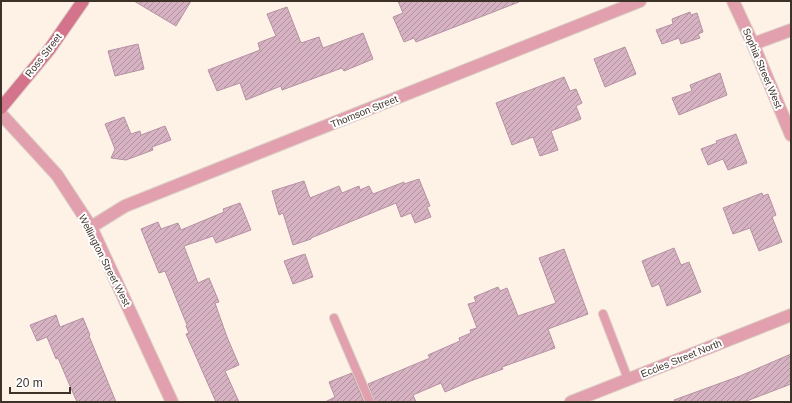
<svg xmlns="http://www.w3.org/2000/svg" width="792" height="403" viewBox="0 0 792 403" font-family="Arial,sans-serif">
<defs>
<pattern id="building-hatch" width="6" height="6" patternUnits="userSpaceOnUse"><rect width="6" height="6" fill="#d6b2c3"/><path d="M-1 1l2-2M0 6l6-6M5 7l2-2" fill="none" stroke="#af919e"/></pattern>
</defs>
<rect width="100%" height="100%" fill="#fef2e7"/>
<g fill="url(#building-hatch)" stroke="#b592a3">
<polygon points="134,1 191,1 176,26"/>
<polygon points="398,1 519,1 519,2 416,42 414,38 404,42 393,17 403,13"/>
<polygon points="287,7 301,43 319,37 323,48 363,33 373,59 344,71 342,68 282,90 281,86 246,100 240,83 217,91 208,70 260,50 258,43 276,36 267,14"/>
<polygon points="690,12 691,15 697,13 703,32 698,34 700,38 681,44 679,38 662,44 656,30 673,24 672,19"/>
<polygon points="138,44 144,69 115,76 108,51"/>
<polygon points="625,47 636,74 605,87 594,59"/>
<polygon points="720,73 727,95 679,115 672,98 692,91 690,85"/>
<polygon points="564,77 570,91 576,89 582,103 576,106 581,119 551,131 558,150 540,156 533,137 512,145 496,103"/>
<polygon points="124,117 131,134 140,131 141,135 165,126 171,140 152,147 153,150 126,160 111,158 115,149 105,124"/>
<polygon points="736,134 747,163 728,170 723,159 708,165 701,149 717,143 716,141"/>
<polygon points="419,179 430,206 427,207 431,217 415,223 411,213 401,217 396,203 311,238 311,239 293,245 283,213 279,215 272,191 304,181 310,198 339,186 342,193 359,186 360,190 369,186 373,194 404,182 404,184"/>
<polygon points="762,193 763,196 768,194 776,215 772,217 782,242 759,251 750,228 733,234 723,208"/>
<polygon points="240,203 251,230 216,243 213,236 184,246 198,283 209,278 219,302 215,303 227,337 239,365 225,371 239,402 216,402 186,334 189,333 186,326 187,325 165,271 159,273 141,229 158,222 161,229 178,223 181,230 224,212 223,209"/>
<polygon points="674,248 681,265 689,262 701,292 667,306 659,284 652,287 642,261"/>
<polygon points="564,249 588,314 548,329 555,348 502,367 503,369 468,382 445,392 441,383 413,395 416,402 375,402 368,384 430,358 428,355 460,341 459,338 471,333 470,330 477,328 468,304 476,302 474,297 498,287 500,291 507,288 518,316 556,303 539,258"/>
<polygon points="305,254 313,277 293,284 284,261"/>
<polygon points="56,315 60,327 83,318 90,335 89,336 116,402 77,402 58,358 56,359 47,337 37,341 30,325"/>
<polygon points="791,354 791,384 744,402 675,402 674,400 740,376"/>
<polygon points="352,373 364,402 325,402 335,397 329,382"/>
</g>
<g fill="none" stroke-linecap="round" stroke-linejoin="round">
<g stroke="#dbcfc5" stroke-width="10">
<g id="service">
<polyline points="603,314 628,379"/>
<polyline points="334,318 370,402"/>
</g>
</g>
<g stroke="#dbcfc5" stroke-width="14">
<g id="minor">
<polyline points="733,1 753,44 791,135"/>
<polyline points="753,44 791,30"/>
<polyline points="91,227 125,206 640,1"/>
<polyline points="571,402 791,315"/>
</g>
</g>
<g stroke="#dbcfc5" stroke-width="14">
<polyline id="tertiary" points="1,114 57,175 91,227 172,402"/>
</g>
<g stroke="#dbcfc5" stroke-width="14">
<polyline id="secondary" points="1,108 49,50 83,1"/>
</g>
<use href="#service" stroke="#e2a0ae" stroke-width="8"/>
<use href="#minor" stroke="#e2a0ae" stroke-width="12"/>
<use href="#tertiary" stroke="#e2a0ae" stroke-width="12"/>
<use href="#secondary" stroke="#d3748c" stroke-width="12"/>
</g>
<g text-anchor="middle" stroke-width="4" stroke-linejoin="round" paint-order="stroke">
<g font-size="10" fill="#3d3228" stroke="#fff">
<text transform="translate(43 55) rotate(-52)" y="4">Ross Street</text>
<text transform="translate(763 68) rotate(67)" y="4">Sophia Street West</text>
<text transform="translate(364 111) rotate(-22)" y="4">Thomson Street</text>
<text transform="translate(105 260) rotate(63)" y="4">Wellington Street West</text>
<text transform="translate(681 358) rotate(-22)" y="4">Eccles Street North</text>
</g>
</g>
<rect width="792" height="403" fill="none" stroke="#3d3228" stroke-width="4"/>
<path d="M10 387v6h60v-6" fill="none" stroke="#3d3228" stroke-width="2"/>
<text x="16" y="387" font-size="12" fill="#3d3228" stroke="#ffffff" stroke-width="3" paint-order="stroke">20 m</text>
</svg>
